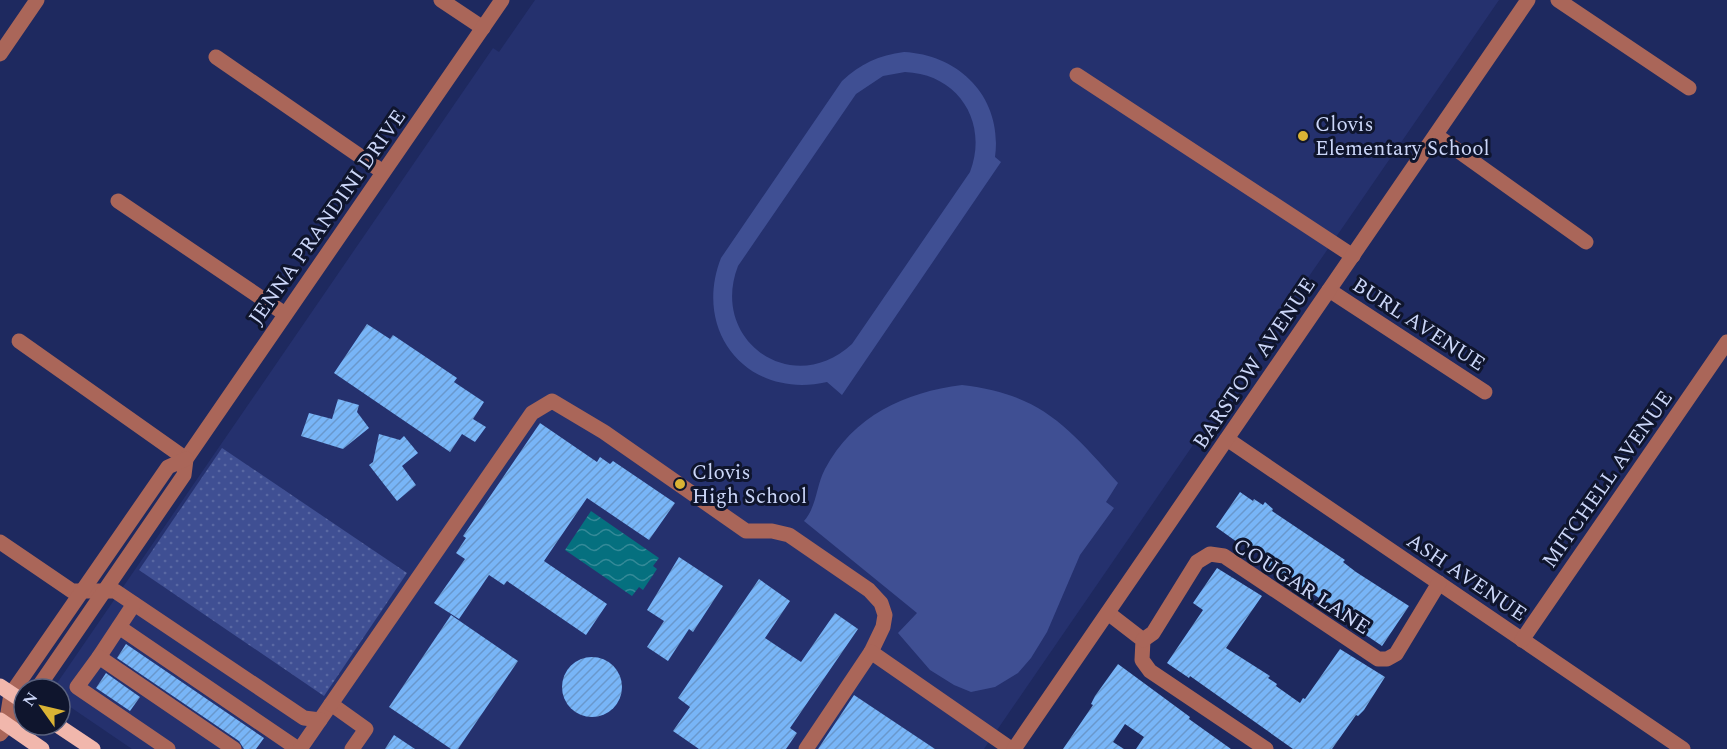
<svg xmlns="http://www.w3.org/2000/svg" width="1727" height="749" viewBox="0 0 1727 749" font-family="Spectral,serif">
<defs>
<pattern id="park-dots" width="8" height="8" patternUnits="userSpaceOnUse" patternTransform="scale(1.5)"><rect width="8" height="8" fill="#3f4f93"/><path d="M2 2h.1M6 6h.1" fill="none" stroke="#5968a3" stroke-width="1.8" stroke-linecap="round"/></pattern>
<pattern id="water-waves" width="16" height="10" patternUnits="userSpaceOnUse" patternTransform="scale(1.5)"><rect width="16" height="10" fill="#05707f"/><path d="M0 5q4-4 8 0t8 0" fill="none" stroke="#348a98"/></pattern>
<pattern id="building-hatch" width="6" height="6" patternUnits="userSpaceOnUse" patternTransform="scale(1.5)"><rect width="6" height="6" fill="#78b5f7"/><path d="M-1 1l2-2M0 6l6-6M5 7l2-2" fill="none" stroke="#6998cc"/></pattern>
</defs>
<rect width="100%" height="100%" fill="#1e295f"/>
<polygon fill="#25316e" points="535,0 1499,0 984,749 132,749 60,700 60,689 53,689 493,48 499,52"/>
<g fill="#3f4f93" fill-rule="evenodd">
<path d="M904,52c57,3 99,47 91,105l6,5 -159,233 -15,-13c-79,18 -135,-50 -106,-124l121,-177c18,-17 37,-26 62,-29zM905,72c53,2 84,50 65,100l-118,172c-59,55 -143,-3 -114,-78l118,-172 27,-18z"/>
<path d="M962,385c79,9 106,42 156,98l-12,19 8,6 -34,47 -33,77 -16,26 -13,15 -23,14 -24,5 -17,-7 -24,-15 -32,-37 19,-20 -113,-92c13,-15 12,-35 21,-52 28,-53 80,-77 137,-84z"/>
</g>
<polygon fill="url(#park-dots)" points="222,448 407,573 324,696 139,570"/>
<polygon fill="url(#water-waves)" points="591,511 659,558 653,566 657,569 643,590 639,587 632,596 565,550"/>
<g fill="url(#building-hatch)">
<polygon points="367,324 390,339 393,335 457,378 454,382 484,402 473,419 486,427 475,442 462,434 450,452 334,373"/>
<polygon points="338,399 359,405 357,412 369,428 343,449 301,436 309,413 332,419"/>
<polygon points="540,423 597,462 600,457 610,464 613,461 675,503 649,540 587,498 544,561 607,604 586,635 507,581 504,585 489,575 459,619 434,603 465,559 456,553 466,538 463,536"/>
<polygon points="379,434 400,440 404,436 418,453 402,466 416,485 397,501 369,465 373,462"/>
<polygon points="1240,492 1253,501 1254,499 1263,505 1265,502 1273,509 1272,511 1345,560 1343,562 1356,572 1409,606 1382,646 1360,631 1362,628 1341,612 1266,564 1269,561 1239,540 1237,542 1216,527"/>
<polygon points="679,557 723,586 693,632 689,629 668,661 647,647 664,621 647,610"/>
<polygon points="1217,568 1262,596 1226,648 1270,676 1268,678 1277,684 1276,686 1300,703 1303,698 1305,699 1340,649 1385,677 1364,710 1358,716 1356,715 1332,749 1293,749 1190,676 1189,678 1167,663 1203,610 1193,603"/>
<polygon points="759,579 790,601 765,638 801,662 835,613 858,629 790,728 797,733 786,749 699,749 673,731 690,707 678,698"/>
<polygon points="451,615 518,661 458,749 451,749 389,707"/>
<polygon points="126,644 264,738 256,749 244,749 239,741 117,658"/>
<circle cx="592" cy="687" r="30"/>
<polygon points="1118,664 1190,717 1189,719 1231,749 1136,749 1144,737 1125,724 1113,742 1124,749 1063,749 1093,705 1091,704 1095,696"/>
<polygon points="106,673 140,697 130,711 96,688"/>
<polygon points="854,695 935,749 818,749"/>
<polygon points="394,735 415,749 385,749"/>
</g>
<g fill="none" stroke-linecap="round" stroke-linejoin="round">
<g stroke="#aa6659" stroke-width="15">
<polyline points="441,0 483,28"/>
<polyline points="1558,0 1689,88"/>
<polyline points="0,54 37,0"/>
<polyline points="216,57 383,172"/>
<polyline points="1077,75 1353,256"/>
<polyline points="1436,135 1586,242"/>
<polyline points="118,201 285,314"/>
<polyline points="1329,290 1485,392"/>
<polyline points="19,341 186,459"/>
<polyline points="1227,439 1683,749"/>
<polyline points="0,542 72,591 115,591 304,718 320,720 331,704 366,729 352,749"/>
<polyline points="1108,613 1143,640 1142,660 1150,671 1266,749"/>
<polyline points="119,627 298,749"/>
<polyline points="1143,640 1153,633 1197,562 1210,554 1224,556 1378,659 1387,659 1396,654 1439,583"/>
<polyline points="1522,640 1727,342"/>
<polyline points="99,657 134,604"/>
<polyline points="37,689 184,475 186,459 502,0"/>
<polyline points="331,704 532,413 552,401 604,432 746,531 772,531 789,535 869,590 881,603 885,615 883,627 871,652"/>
<polyline points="6,725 11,694 168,467 186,459"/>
<polyline points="0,734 24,707"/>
<polyline points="168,749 77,687 99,657 234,749"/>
<polyline points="300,749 320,720"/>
<polyline points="806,749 871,652 1011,749"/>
<polyline points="1014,749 1528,0"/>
</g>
<g stroke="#f1b7ac" stroke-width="15">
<polyline points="0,686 24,702"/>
<polyline points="0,720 42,749"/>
<polyline points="57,725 93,749"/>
</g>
</g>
<g fill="#dab334" stroke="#0f152d" stroke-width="2">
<circle cx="1303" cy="136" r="6"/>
<circle cx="680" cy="484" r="6"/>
</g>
<g text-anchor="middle" stroke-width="6" stroke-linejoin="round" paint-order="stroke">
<g font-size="21" fill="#cbd6f8" stroke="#0f152d" text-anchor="start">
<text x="1315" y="131">Clovis<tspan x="1315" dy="24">Elementary School</tspan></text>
<text x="692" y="479">Clovis<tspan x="692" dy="24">High School</tspan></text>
</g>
<g font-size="21" fill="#cbd6f8" stroke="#0f152d">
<text transform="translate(327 217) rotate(-55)" y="7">JENNA PRANDINI DRIVE</text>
<text transform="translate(1419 324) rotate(33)" y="7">BURL AVENUE</text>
<text transform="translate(1254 363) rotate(-56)" y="7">BARSTOW AVENUE</text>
<text transform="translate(1607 479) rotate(-55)" y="7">MITCHELL AVENUE</text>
<text transform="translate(1467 577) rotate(34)" y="7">ASH AVENUE</text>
<text transform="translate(1302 586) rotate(33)" y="7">COUGAR LANE</text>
</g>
</g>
<g transform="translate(42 707) rotate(304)"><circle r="28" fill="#0f152d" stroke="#5a627e" stroke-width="1.5"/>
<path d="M0-4.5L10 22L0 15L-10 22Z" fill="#dab334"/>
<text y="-9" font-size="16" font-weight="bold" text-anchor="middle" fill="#cbd6f8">N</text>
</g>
</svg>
